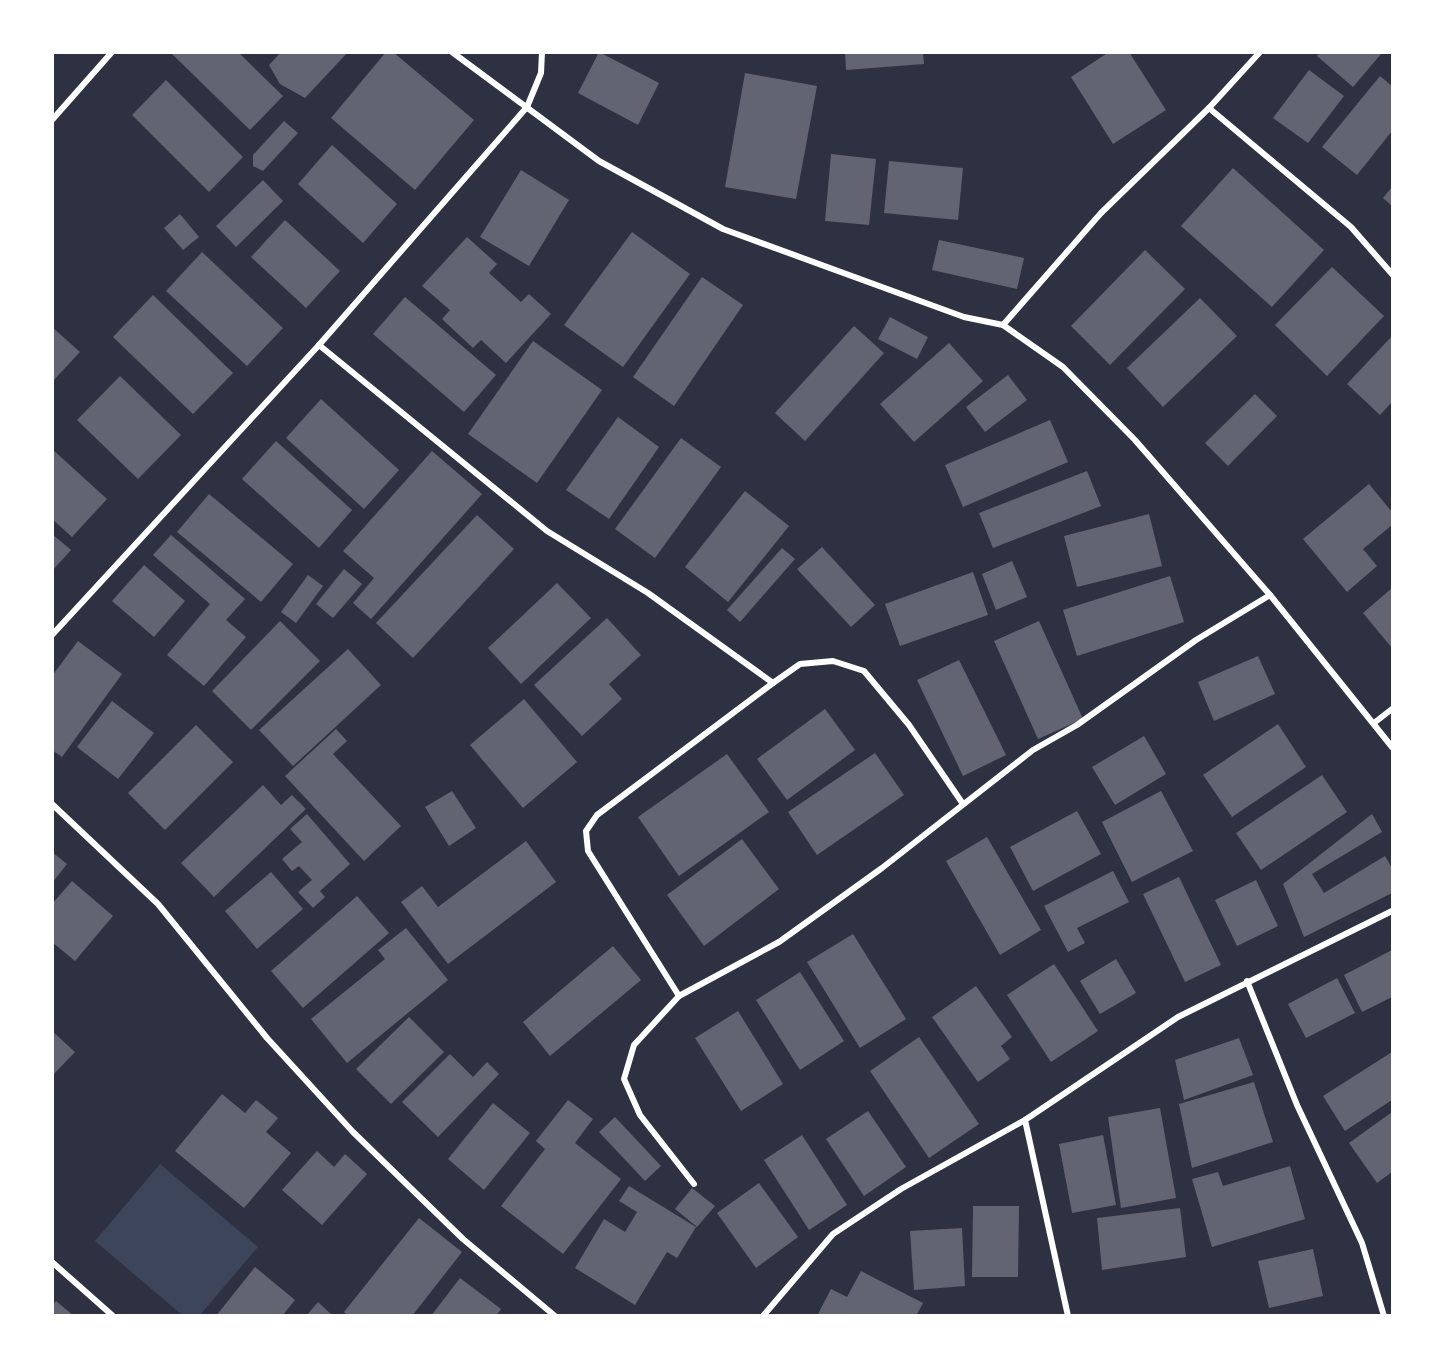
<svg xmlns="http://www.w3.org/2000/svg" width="1445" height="1368" viewBox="0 0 1445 1368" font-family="Manrope,sans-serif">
<rect width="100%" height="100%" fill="#2d3142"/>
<polygon fill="#3c4559" points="160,1164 258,1247 200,1315 182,1315 95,1241"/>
<g fill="#626471">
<polygon points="170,52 238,52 283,96 250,130"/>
<polygon points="281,52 348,52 305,98 280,84 269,65"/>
<polygon points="386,52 393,52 474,120 415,190 331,118"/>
<polygon points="599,52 659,83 638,125 578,93"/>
<polygon points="845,52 923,52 924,64 846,70"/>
<polygon points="1109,52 1129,52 1166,110 1113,144 1071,77"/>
<polygon points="1320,52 1379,52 1381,54 1353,87 1317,56"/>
<polygon points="1309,70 1344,96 1308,143 1273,118"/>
<polygon points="745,73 817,86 796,199 725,187"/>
<polygon points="1380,76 1392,86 1392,131 1357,175 1322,147"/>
<polygon points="166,80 243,157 209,192 132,115"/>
<polygon points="284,121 298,133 263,171 253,166 253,155"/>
<polygon points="332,145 397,204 363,243 298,184"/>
<polygon points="831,154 876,159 869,225 825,221"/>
<polygon points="889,161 963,168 958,220 884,213"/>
<polygon points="1233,168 1324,250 1272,307 1181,226"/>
<polygon points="521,170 569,200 529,266 480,237"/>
<polygon points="263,180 283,201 236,247 216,226"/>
<polygon points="1392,187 1392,206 1383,198"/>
<polygon points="180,214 199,237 183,250 164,228"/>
<polygon points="285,220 340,271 306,308 251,257"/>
<polygon points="632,232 690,274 623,367 564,325"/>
<polygon points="467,237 497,264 489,273 521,302 529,294 551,314 506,363 481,340 473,348 442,319 450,310 422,286"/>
<polygon points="939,240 1024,258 1017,289 932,270"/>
<polygon points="1145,250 1185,289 1110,365 1071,326"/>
<polygon points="202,252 283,328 247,366 166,291"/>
<polygon points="1332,267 1384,316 1327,376 1275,325"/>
<polygon points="702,277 743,305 674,406 633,377"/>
<polygon points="153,295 233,373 193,414 113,337"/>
<polygon points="405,297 496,375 464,412 373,334"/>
<polygon points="1200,298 1237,336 1163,407 1127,368"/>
<polygon points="890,317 928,337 917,359 878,339"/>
<polygon points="854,326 884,353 805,441 775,413"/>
<polygon points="52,327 80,352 52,382"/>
<polygon points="1392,336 1392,402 1380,415 1347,384"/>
<polygon points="533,341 602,390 537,483 468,434"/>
<polygon points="949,343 983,381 914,442 880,404"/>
<polygon points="1008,375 1027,400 985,432 966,407"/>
<polygon points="120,376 181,435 138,479 77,420"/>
<polygon points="1255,394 1277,416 1228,466 1205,443"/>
<polygon points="321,399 399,470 364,509 286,438"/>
<polygon points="618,417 659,447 609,519 566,490"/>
<polygon points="1050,420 1068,462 963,507 945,465"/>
<polygon points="681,438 721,467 655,558 615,529"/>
<polygon points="276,441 352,510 319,548 242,479"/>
<polygon points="52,449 107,499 72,537 52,519"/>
<polygon points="432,451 482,494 371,619 353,603 374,578 343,551"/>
<polygon points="1087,471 1101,506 993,548 979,513"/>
<polygon points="1369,484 1392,512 1392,525 1363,549 1377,566 1347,592 1303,539"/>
<polygon points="745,491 789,526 728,602 685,567"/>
<polygon points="209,494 293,564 261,602 177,532"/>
<polygon points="1149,514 1162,566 1077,587 1064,536"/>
<polygon points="477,515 514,549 413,658 376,623"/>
<polygon points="52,534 71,550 52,571"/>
<polygon points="171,535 245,599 226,620 246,637 204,686 167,655 210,604 153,555"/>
<polygon points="822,547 875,605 851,627 797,569"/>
<polygon points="782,548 795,559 740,622 727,610"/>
<polygon points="1012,561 1027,597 996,610 982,574"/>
<polygon points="144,565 185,601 154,637 112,601"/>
<polygon points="344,569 362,584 333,618 316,604"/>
<polygon points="973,572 988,615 900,646 885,604"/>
<polygon points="308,575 323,586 296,623 281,612"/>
<polygon points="1170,576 1184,622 1077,656 1063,610"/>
<polygon points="557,583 591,618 521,684 488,648"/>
<polygon points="1392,588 1392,648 1363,613"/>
<polygon points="607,618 641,655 609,684 622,699 582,736 534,685"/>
<polygon points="280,621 320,661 251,730 212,691"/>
<polygon points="1039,621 1083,719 1038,739 994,641"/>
<polygon points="78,641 122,674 62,757 52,750 52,676"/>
<polygon points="348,649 381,685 293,766 259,730"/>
<polygon points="1258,656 1275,694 1214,721 1198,682"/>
<polygon points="959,660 1006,755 963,776 917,680"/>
<polygon points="524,699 577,762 523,808 470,745"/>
<polygon points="112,701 154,733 118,779 77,747"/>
<polygon points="825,709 855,750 787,800 757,759"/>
<polygon points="1278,724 1306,767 1232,817 1203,775"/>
<polygon points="196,725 233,762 165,830 128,793"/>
<polygon points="336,729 347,741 333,754 401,826 364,861 285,776"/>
<polygon points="1144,736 1166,774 1115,805 1092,767"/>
<polygon points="875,753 904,795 817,855 788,812"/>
<polygon points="727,754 769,812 679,876 638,817"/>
<polygon points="1322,775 1347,812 1261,870 1236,833"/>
<polygon points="263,785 281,805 292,795 306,809 214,897 181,863"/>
<polygon points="452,791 476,828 449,846 425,807"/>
<polygon points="1161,791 1193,851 1132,882 1102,822"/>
<polygon points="1077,811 1101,854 1033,891 1010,847"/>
<polygon points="307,814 350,864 320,891 325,897 313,908 298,892 312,880 299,866 292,871 282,859 302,842 290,829"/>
<polygon points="1372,814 1382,832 1312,874 1324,893 1385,856 1392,868 1392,893 1304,937 1283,884"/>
<polygon points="987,837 1041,930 1000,955 946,861"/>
<polygon points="742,839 779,889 704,946 667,895"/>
<polygon points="526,841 556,882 448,964 401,902 422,886 438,907"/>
<polygon points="52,852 67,864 52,883"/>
<polygon points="1113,871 1129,902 1077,928 1085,943 1068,952 1044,906"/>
<polygon points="271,872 303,909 257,949 225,911"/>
<polygon points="1179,877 1221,965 1185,982 1143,894"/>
<polygon points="1256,880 1278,926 1237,946 1215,900"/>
<polygon points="72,881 113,916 75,961 52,942 52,904"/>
<polygon points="357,896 389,933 303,1008 271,971"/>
<polygon points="406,928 448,980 347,1063 311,1019 385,959 378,950"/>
<polygon points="853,934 906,1019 860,1048 807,962"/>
<polygon points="613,946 641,980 550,1056 523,1022"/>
<polygon points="1392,950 1392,997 1362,1012 1344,975"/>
<polygon points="1116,959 1136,993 1100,1014 1080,981"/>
<polygon points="1054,964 1098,1031 1051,1062 1007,995"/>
<polygon points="800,972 844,1041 800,1070 756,1000"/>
<polygon points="1337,978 1355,1013 1306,1038 1288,1004"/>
<polygon points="976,986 1012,1037 1001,1046 1010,1059 978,1082 932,1017"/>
<polygon points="738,1011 783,1084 741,1111 695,1038"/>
<polygon points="409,1017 444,1052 391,1104 356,1069"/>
<polygon points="52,1031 75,1052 52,1076"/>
<polygon points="919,1037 979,1124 929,1158 870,1071"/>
<polygon points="1239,1038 1253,1075 1184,1100 1175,1060"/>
<polygon points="1392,1052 1392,1100 1345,1131 1323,1096"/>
<polygon points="450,1054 473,1077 487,1062 499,1074 438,1137 402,1102"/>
<polygon points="1254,1082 1273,1142 1192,1168 1179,1104"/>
<polygon points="222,1094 245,1113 256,1100 278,1118 266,1132 291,1153 244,1208 175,1151"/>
<polygon points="568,1100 593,1119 575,1143 621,1179 563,1254 501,1206 545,1149 536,1141"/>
<polygon points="493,1103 530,1133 484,1190 448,1159"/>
<polygon points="1160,1108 1176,1198 1121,1208 1108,1117"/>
<polygon points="868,1111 906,1167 864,1196 826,1139"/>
<polygon points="1392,1112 1392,1172 1377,1183 1349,1143"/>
<polygon points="615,1117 661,1166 645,1181 599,1132"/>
<polygon points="802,1135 847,1205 809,1230 764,1160"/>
<polygon points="1103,1135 1116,1205 1072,1213 1059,1144"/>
<polygon points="317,1151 334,1167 345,1154 367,1174 322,1225 282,1190"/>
<polygon points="1290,1166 1305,1219 1212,1247 1192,1179 1218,1172 1223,1186"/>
<polygon points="759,1183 798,1237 756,1268 717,1213"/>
<polygon points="629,1186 696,1227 677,1258 667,1252 635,1305 575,1268 604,1219 625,1232 637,1212 619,1201"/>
<polygon points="692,1188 715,1206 697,1227 675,1209"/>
<polygon points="973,1206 1019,1206 1018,1277 972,1277"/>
<polygon points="1180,1208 1186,1257 1102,1270 1097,1218"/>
<polygon points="419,1218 462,1252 412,1316 348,1316 344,1312"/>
<polygon points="962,1228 965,1286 914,1290 910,1231"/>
<polygon points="1313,1249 1323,1296 1269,1308 1258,1261"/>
<polygon points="255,1267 295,1300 282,1316 216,1316"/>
<polygon points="861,1271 923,1303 916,1316 817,1316 831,1289 847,1297"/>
<polygon points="460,1278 501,1309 496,1316 431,1316"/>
<polygon points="56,1301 74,1316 52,1316 52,1305"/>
<polygon points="318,1302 333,1316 306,1316"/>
</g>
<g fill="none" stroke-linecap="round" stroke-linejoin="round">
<g stroke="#fff" stroke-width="6">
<polyline points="452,52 599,161 723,229 964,317 1003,325 1063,367 1135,440 1270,595 1392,747"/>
<polyline points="1209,108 1351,227 1392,274"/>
<polyline points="52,120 112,52"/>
<polyline points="1003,325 1101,213 1209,108 1260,52"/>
<polyline points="319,345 547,531 648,593 773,683 597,815 586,831 588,851 679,996 634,1045 624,1079 640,1115 694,1184"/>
<polyline points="52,635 319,345 527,107 541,73 542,52"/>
<polyline points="773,683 800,664 833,661 864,671 909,725 963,804"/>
<polyline points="1374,723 1392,709"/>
<polyline points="52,804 158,904 267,1038 353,1132 463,1239 555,1316"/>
<polyline points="1247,981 1297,1105 1362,1243 1384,1316"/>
<polyline points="679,996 779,942 882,868 1033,750 1077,725 1196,640 1270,595"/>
<polyline points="52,1262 113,1316"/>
<polyline points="763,1316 833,1234 901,1189 1025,1120"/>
<polyline points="1068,1316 1025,1120 1178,1017 1392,911"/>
</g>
</g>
<rect width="1445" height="1368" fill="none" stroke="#ffffff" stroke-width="108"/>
</svg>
